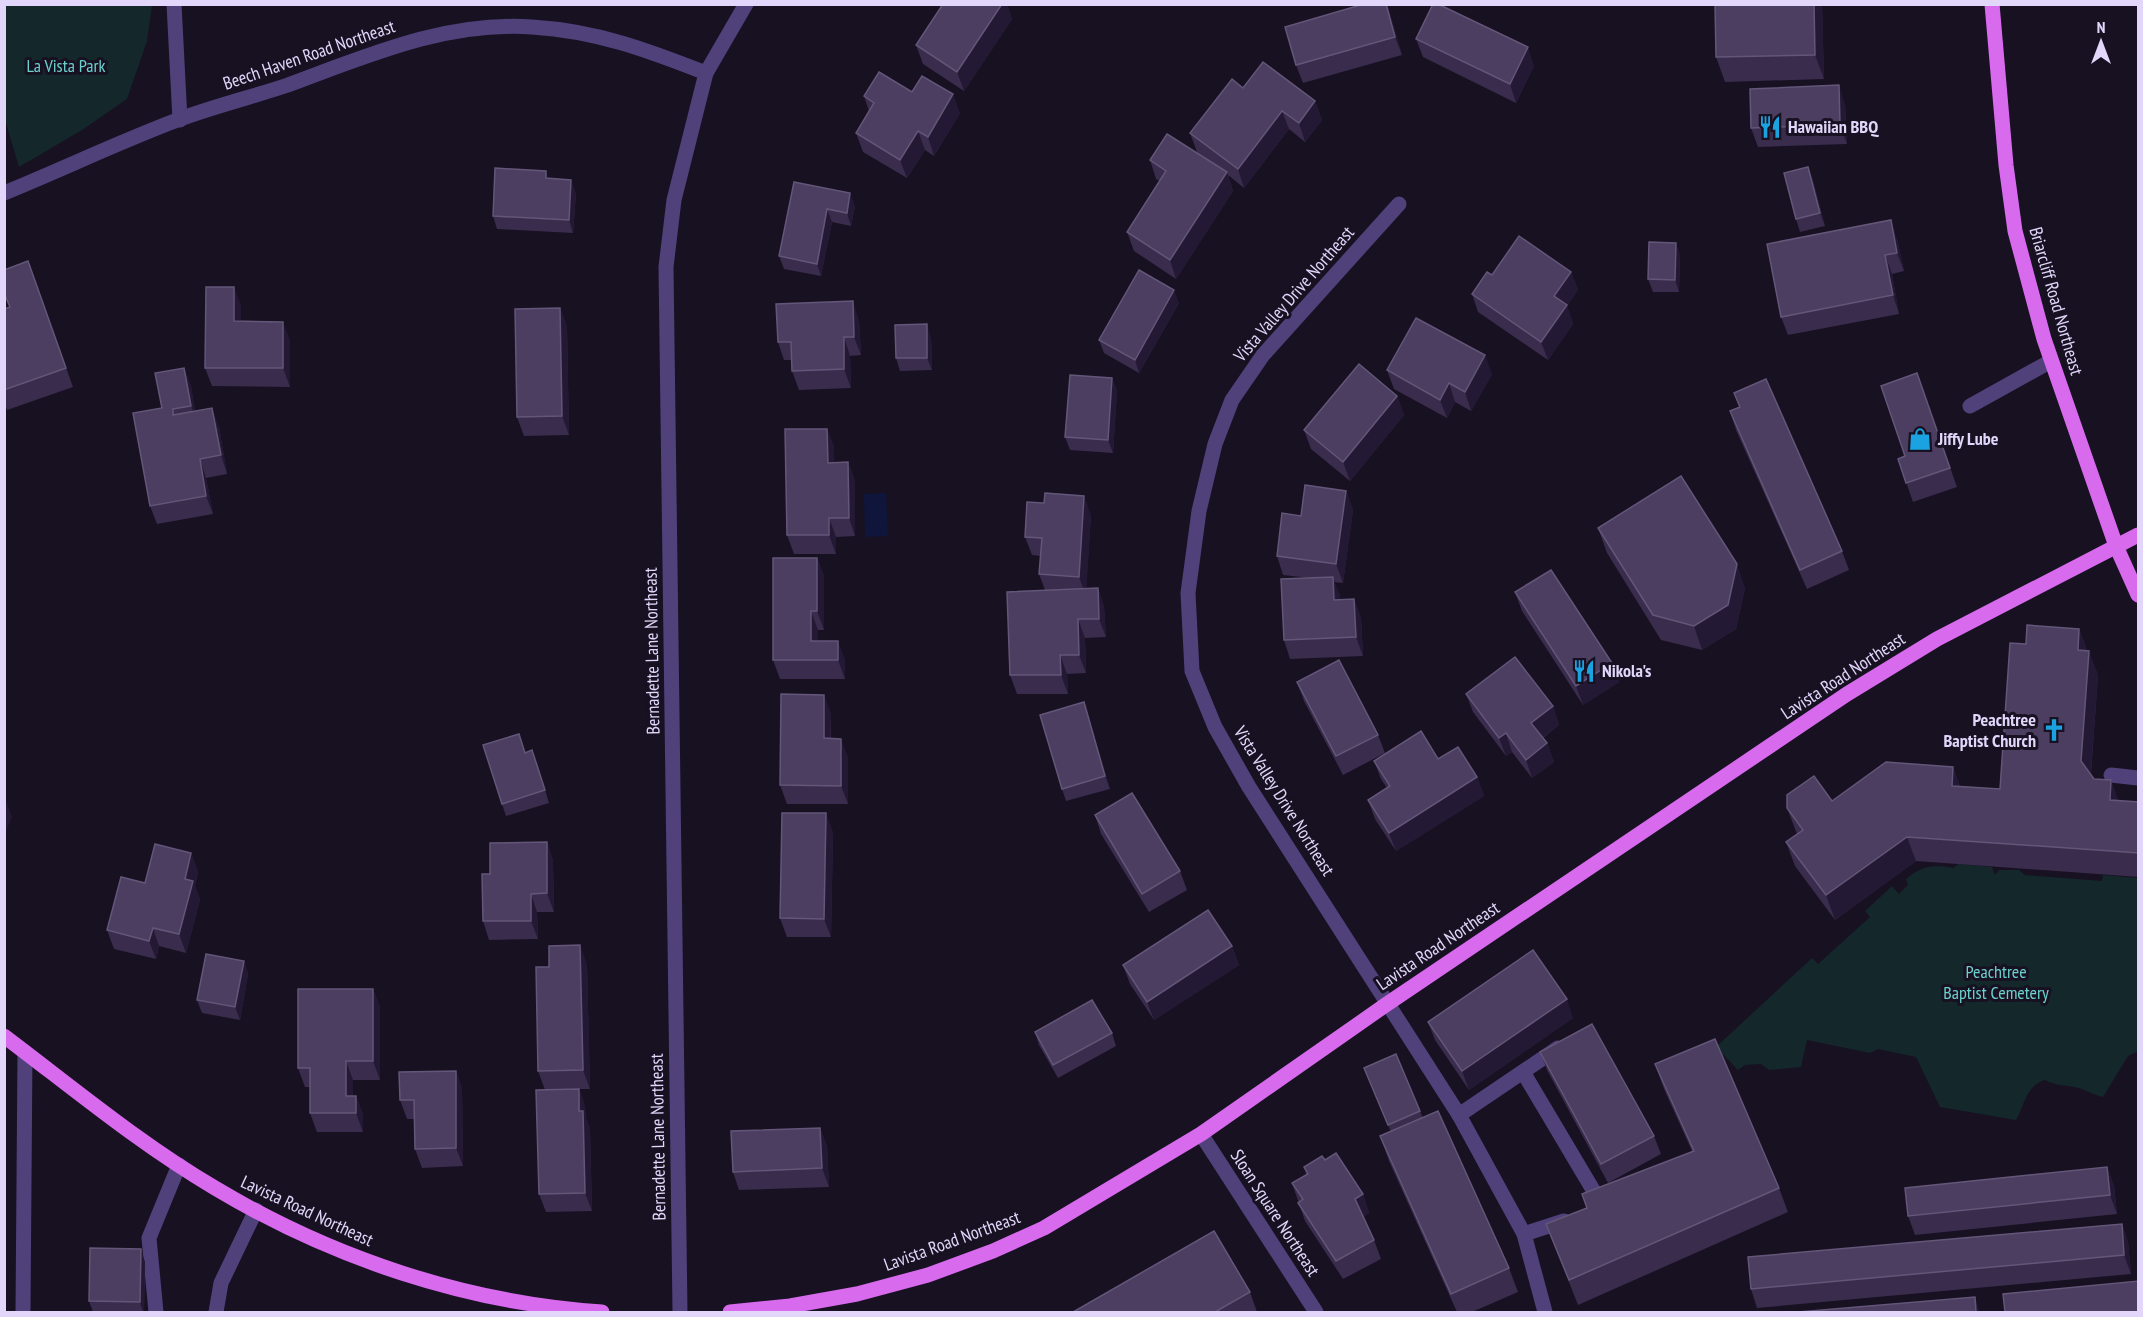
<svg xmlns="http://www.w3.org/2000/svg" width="2143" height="1317" viewBox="0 0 2143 1317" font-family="'PT Sans Narrow',sans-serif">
<rect width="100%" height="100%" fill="#171122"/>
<g fill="#14272b">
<polygon points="4,5 152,5 147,41 127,99 82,130 19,167 5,120"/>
<path d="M1959,864l33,3 3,8 4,-5h20l6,5 77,6 1,-6 35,3v173l-10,5 -25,41c-9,-2 -15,-6 -24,-9 -12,-3 -23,-2 -34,-8 -19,6 -20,24 -29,40l-76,-13 -24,-50 -38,-8 -8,4 -63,-13 -6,27 -32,3 -8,-6 -16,1 -7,5 -22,-23 96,-89 6,6 52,-47 -5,-6 27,-25 7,8 9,-9 -2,-6c13,-12 29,-16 47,-11z"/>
</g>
<polygon fill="#10163b" points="886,493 888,536 865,537 864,494"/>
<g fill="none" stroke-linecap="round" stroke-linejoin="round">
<g stroke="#50417b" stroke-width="15">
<polyline points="174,4 180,120"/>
<path d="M4,193c59,-24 117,-52 176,-74 35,-13 72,-22 108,-34 79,-29 158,-64 244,-58 65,4 115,23 174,46"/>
<polyline points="1399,204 1263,355 1232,400 1215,444 1199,511 1188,593 1192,671 1215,727 1249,787 1459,1115 1524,1234 1545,1312"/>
<polyline points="1970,406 2051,361"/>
<polyline points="2111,775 2138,778"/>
<polyline points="1523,1072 1602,1205"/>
<polyline points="1459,1115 1558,1048"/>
<polyline points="1201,1134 1316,1312"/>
<polyline points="1524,1234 1564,1221"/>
<polyline points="23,1312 25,1052"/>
<polyline points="156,1312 149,1238 179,1165"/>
<polyline points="216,1312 221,1283 256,1210"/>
<polyline points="680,1312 666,267 674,200 706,73 746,4"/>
</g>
<g stroke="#d86aed" stroke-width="15">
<polyline points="1992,4 2006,165 2015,231 2044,339 2116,546 2138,595"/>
<path d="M4,1036c69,52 136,108 211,152 117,70 251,115 387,124"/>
<polyline points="730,1312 790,1306 857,1294 928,1275 993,1251 1044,1228 1201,1134 1387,1004 1847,694 1937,639 2138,535"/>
</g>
</g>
<g fill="#3a2c4d">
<polygon points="943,4 1007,4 1012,19 964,91 923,64 916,45"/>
<polygon points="1387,4 1402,55 1303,83 1296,65"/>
<polygon points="1822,4 1824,79 1725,82 1716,57"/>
<polygon points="1416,39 1534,66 1516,103 1423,57"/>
<polygon points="1243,88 1315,101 1322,120 1305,142 1289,129 1244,188 1228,175 1233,191 1176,279 1134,251 1127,232 1160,181 1156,179 1150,160 1210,162 1197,152 1190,133"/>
<polygon points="912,92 960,113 934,156 925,150 907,178 863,152 856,133 869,111 864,96"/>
<polygon points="1845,104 1847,144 1758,147 1751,128"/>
<polygon points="1808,167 1813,180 1825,226 1800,232 1796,219"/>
<polygon points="549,179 576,193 573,233 497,229 493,216"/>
<polygon points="794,182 855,206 851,226 832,222 821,276 784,269 779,256"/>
<polygon points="1897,239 1904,271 1892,274 1899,314 1788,335 1781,317"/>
<polygon points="1680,255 1679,292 1653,292 1648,279"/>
<polygon points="28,261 73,387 7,410 4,402 4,309 10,307"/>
<polygon points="1571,272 1578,290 1567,306 1573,324 1548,360 1478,312 1472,294 1492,275"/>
<polygon points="1179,303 1139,373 1104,353 1099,340"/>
<polygon points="241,305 241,321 290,340 290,387 212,386 205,368"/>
<polygon points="560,308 567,327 569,435 524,436 517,417"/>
<polygon points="859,320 861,355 850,356 851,388 799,390 792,371 792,360 784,360 778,342"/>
<polygon points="931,337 932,370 900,371 896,358"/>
<polygon points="184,368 191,386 195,411 219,427 227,474 206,478 213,514 157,524 150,506 162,408"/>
<polygon points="1387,370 1492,374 1471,411 1455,402 1447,418 1394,389"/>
<polygon points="1917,373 1957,487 1913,502 1898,459 1905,456"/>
<polygon points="1112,378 1117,391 1113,453 1070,450 1065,437"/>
<polygon points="1734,393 1842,551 1849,570 1807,589 1736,430 1730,411 1739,407"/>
<polygon points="1397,396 1404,415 1350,481 1311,449 1304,430"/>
<polygon points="827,429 834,447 834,463 848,462 855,481 855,536 836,537 836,554 794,554 787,535"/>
<polygon points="1346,491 1353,510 1343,583 1334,582 1340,596 1340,600 1354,599 1361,618 1363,656 1290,659 1284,640 1310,578 1283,575 1277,556 1301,516"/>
<polygon points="1091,515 1086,589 1098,588 1104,607 1106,637 1085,638 1086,673 1067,674 1068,694 1017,694 1010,675 1045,590 1039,574 1041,556 1032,555 1025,537"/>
<polygon points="1598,528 1745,588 1736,629 1702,650 1661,640 1607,553"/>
<polygon points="817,558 824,576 824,630 818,630 818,641 845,659 845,679 780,679 773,660"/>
<polygon points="1515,592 1612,663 1619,682 1583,705 1522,611"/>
<polygon points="2079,629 2087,650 2098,675 2091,774 2094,779 2119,801 2139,802 2139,877 1916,861 1835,920 1795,866 1786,842 1797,834 1787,808 1832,801 1953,767 1960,786 2000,789 2026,644"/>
<polygon points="1297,682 1378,735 1385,753 1343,775 1304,701"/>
<polygon points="1466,694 1553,706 1559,725 1543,738 1547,743 1554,762 1532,778 1512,752 1506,756 1473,712"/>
<polygon points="831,713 831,738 848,757 848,804 787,804 780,785"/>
<polygon points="1088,715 1110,789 1066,801 1062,789"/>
<polygon points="525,752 537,763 549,803 506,816 502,804"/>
<polygon points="1438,759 1477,777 1484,796 1396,851 1375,819 1368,800 1387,788 1381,779 1374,761"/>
<polygon points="1095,815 1180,871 1187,890 1149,912 1101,834"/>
<polygon points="833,832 831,937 787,937 780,918"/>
<polygon points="547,842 553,861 554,912 537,912 538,939 489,940 483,921 490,874"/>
<polygon points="191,853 198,872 195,886 200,900 186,953 159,946 156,959 114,949 107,930 145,883"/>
<polygon points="1232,946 1239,965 1154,1020 1130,984 1123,965"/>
<polygon points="244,961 248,974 240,1020 202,1013 197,1000"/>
<polygon points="587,964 590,1089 579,1089 585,1107 586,1118 590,1129 592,1211 546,1212 539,1194 545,1090 538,1071 549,967"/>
<polygon points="373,989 380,1007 380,1080 353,1080 353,1096 356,1096 363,1115 363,1132 317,1132 310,1113 310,1087 305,1087 298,1068"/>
<polygon points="1573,1018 1469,1090 1435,1040 1428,1022"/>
<polygon points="1035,1032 1112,1033 1116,1046 1058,1078 1039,1045"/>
<polygon points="1540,1052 1654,1136 1661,1154 1608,1183 1547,1070"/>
<polygon points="1655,1064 1779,1188 1788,1212 1578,1305 1546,1224 1587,1208 1692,1151 1664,1089"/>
<polygon points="1364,1068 1420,1111 1423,1118 1509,1268 1518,1292 1472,1312 1457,1312 1389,1161 1380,1136 1391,1132"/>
<polygon points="456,1071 462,1089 463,1166 422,1168 415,1149 414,1119 407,1119 400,1100"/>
<polygon points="820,1128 827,1146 829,1187 739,1190 733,1172"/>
<polygon points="1325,1160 1363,1194 1369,1213 1363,1217 1374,1240 1381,1259 1343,1279 1305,1221 1292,1183 1306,1174 1304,1167"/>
<polygon points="2107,1167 2114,1186 2117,1214 1915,1235 1908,1216"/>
<polygon points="2122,1224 2128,1242 2131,1274 1757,1308 1751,1289"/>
<polygon points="145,1262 144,1312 93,1312 89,1301"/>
<polygon points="1250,1292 1257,1312 1073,1312"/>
</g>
<g fill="#241934">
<polygon points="1002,4 1007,4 1012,19 964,91 957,72"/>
<polygon points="1387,4 1391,17 1402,55 1395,37"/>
<polygon points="1814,4 1822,4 1824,79 1815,55"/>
<polygon points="1528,47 1534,66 1516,103 1510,84"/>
<polygon points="1839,85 1845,104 1847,144 1840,125"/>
<polygon points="953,94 960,113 934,156 928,137"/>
<polygon points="1315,101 1322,120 1305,142 1299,123"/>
<polygon points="1282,111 1289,129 1244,188 1238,169"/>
<polygon points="918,131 925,150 907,178 900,160"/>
<polygon points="1808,167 1813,180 1825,226 1820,213"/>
<polygon points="1227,172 1233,191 1176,279 1170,260"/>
<polygon points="571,180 576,193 573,233 569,220"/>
<polygon points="850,193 855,206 851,226 847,213"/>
<polygon points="827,209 832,222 821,276 817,264"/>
<polygon points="1891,220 1897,239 1904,271 1897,253"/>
<polygon points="1676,243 1680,255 1679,292 1675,280"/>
<polygon points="1885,255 1892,274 1899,314 1893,295"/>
<polygon points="1571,272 1578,290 1567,306 1573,324 1548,360 1541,342 1554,296"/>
<polygon points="234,287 241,305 241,340 234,321"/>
<polygon points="1174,290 1179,303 1139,373 1135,360"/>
<polygon points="853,301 859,320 861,355 854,337"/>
<polygon points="560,308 567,327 569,435 562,416"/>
<polygon points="283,322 290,340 290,387 283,368"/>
<polygon points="927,324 931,337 932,370 927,358"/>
<polygon points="844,337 850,356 851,388 844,369"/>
<polygon points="1485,355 1492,374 1471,411 1465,392"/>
<polygon points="184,368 191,386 197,424 191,406"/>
<polygon points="1112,378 1117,391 1113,453 1108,440"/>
<polygon points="1449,383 1455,402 1447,418 1440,400"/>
<polygon points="1397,396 1404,415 1350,481 1343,462"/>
<polygon points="212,408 219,427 227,474 221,455"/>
<polygon points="827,429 834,447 835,481 828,463"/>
<polygon points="200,459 206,478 213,514 206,496"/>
<polygon points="848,462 855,481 855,536 849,518"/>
<polygon points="1346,491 1353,510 1343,583 1336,564"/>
<polygon points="1084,496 1091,515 1086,596 1079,577"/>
<polygon points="829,518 836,537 836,554 829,535"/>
<polygon points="817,558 824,576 824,630 817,611"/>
<polygon points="1737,564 1745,588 1736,629 1702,650 1694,626"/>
<polygon points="1333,577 1340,596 1340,619 1334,600"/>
<polygon points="1098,588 1104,607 1106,637 1099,619"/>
<polygon points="1354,599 1361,618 1363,656 1356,637"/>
<polygon points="811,611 818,630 818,659 811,641"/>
<polygon points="1078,619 1085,638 1086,673 1079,655"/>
<polygon points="2079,629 2088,653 2078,650"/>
<polygon points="838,641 845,659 845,679 838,660"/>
<polygon points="2089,651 2098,675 2090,785 2081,761"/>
<polygon points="1060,655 1067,674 1068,694 1061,675"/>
<polygon points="1612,663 1619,682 1583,705 1576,686"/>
<polygon points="824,695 831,713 830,757 824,738"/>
<polygon points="1084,702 1088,715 1110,789 1105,776"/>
<polygon points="1553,706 1559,725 1538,741 1531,723"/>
<polygon points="1506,733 1512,752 1506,756 1499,738"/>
<polygon points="841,739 848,757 848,804 841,786"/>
<polygon points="1547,743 1554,762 1532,778 1526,760"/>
<polygon points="1953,767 1962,791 1952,786"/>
<polygon points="1477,777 1484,796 1396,851 1389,833"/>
<polygon points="2111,780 2120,804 2110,800"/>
<polygon points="5,798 12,817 4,836 4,800"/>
<polygon points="826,813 833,832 831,937 824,919"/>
<polygon points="1907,837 1916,861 1835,920 1826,895"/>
<polygon points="547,842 553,861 554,912 547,893"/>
<polygon points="191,853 198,872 195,886 200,900 186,953 179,934 185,879"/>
<polygon points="531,894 537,912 538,939 531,921"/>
<polygon points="153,928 159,946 156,959 149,941"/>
<polygon points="580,945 587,964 590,1089 583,1070"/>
<polygon points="1232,946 1239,965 1154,1020 1147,1002"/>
<polygon points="244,961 248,974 240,1020 235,1007"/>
<polygon points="373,989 380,1007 380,1080 373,1061"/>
<polygon points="1567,999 1573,1018 1469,1090 1462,1071"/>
<polygon points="346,1061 353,1080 353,1115 346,1096"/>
<polygon points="456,1071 462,1089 463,1166 456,1148"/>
<polygon points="579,1089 585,1107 586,1118 590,1129 592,1211 585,1193"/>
<polygon points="356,1096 363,1115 363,1132 356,1113"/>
<polygon points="820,1128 827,1146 829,1187 822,1168"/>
<polygon points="2107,1167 2114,1186 2117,1214 2110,1195"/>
<polygon points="1363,1194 1369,1213 1362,1218 1355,1199"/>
<polygon points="2122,1224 2128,1242 2131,1274 2124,1255"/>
<polygon points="141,1249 145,1262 144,1312 143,1312 140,1302"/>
<polygon points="1975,1297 1980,1312 1976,1312"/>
</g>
<g fill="#4c3e60" stroke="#635678" stroke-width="1.5">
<polygon points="943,4 1002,4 957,72 916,45"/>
<polygon points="1364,4 1386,4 1395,37 1296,65 1285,27"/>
<polygon points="1433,4 1438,4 1528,47 1510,84 1416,39"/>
<polygon points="1715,4 1814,4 1815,55 1716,57"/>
<polygon points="1263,62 1315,101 1299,123 1282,111 1238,169 1190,133 1232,79 1243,88"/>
<polygon points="879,72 912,92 922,76 953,94 928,137 918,131 900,160 856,133 874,103 864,96"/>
<polygon points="1839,85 1840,125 1751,128 1750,89"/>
<polygon points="1167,134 1227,172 1170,260 1127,232 1166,171 1150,160"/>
<polygon points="1808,167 1820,213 1796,219 1784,173"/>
<polygon points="495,168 546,171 546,178 571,180 569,220 493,216"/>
<polygon points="794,182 850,193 847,213 827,209 817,264 779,256"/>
<polygon points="1891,220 1897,253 1885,255 1893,295 1781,317 1767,244"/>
<polygon points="1519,236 1571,272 1554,296 1567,305 1541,342 1472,294 1487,272 1492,275"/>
<polygon points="1649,242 1676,243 1675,280 1648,279"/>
<polygon points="28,261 66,368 4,390 4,309 10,307 4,293 4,270"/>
<polygon points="1139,270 1174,290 1135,360 1099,340"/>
<polygon points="206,287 234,287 234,321 283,322 283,368 205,368"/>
<polygon points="853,301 854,337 844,337 844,369 792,371 791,342 778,342 776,304"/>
<polygon points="560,308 562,416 517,417 515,309"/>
<polygon points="1416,318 1485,355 1465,392 1449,383 1440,400 1387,370"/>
<polygon points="927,324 927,358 896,358 895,325"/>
<polygon points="1359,364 1397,396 1343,462 1304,430"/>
<polygon points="184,368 191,406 173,409 173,415 212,408 221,455 200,459 206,496 150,506 133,413 162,408 155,373"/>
<polygon points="1917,373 1950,468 1906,483 1898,459 1905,456 1881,386"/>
<polygon points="1070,375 1112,378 1108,440 1065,437"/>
<polygon points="1766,379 1842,551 1800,570 1730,411 1740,407 1734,393"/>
<polygon points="785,429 827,429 828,463 848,462 849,518 829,518 829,535 787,535"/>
<polygon points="1681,476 1737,564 1728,605 1694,626 1653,615 1598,528"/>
<polygon points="1305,485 1346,491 1336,564 1277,556 1282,513 1301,516"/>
<polygon points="1045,493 1084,496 1079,577 1039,574 1042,538 1025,537 1027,502 1044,503"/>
<polygon points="773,558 817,558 817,611 811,611 811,641 838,641 838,660 773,660"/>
<polygon points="1551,570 1612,663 1576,686 1515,592"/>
<polygon points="1333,577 1334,600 1354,599 1356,637 1284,640 1281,579"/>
<polygon points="1098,588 1099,619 1078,619 1079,655 1060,655 1061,675 1010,675 1007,592"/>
<polygon points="2027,625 2079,629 2078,650 2089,651 2081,761 2094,779 2111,780 2110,800 2139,802 2139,853 1907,837 1826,895 1786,842 1803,830 1787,808 1787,795 1814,776 1832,801 1886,762 1953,767 1952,786 2000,789 2010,643 2026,644"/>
<polygon points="1515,657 1553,706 1531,723 1547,743 1526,760 1506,733 1499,738 1466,694"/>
<polygon points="1339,660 1378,735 1336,756 1297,682"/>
<polygon points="781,694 824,695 824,738 841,739 841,786 780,785"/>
<polygon points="1084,702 1105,776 1062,789 1040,715"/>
<polygon points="1421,731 1438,759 1458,747 1477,777 1389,833 1368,800 1390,786 1374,761"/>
<polygon points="519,734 525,753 532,750 545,790 502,804 483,745"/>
<polygon points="1132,793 1180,871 1142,894 1095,815"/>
<polygon points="782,813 826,813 824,919 780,918"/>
<polygon points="547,842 547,893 531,894 531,921 483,921 482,874 490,874 490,843"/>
<polygon points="155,844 191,853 185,879 193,881 179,934 153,928 149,941 107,930 121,877 145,883"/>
<polygon points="1208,910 1232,946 1147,1002 1123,965"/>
<polygon points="580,945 583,1070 538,1071 536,967 549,967 549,946"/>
<polygon points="1533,950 1567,999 1462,1071 1428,1022"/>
<polygon points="206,954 244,961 235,1007 197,1000"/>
<polygon points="298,989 373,989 373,1061 346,1061 346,1096 356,1096 356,1113 310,1113 310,1068 298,1068"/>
<polygon points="1092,1000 1112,1033 1053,1065 1035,1032"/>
<polygon points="1592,1024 1654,1136 1601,1164 1540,1052"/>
<polygon points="1715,1039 1779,1188 1569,1280 1546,1224 1587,1208 1582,1194 1694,1151 1655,1064"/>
<polygon points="1396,1054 1420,1111 1388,1125 1364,1068"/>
<polygon points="456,1071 456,1148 415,1149 414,1100 400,1100 399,1072"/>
<polygon points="579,1089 579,1111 583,1111 585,1193 539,1194 536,1090"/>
<polygon points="1438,1111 1509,1268 1451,1294 1380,1136"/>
<polygon points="820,1128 822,1168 733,1172 731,1131"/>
<polygon points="1336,1153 1363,1194 1355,1199 1374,1240 1336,1261 1298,1203 1303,1199 1292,1183 1308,1174 1304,1167 1322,1156 1325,1160"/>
<polygon points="2107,1167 2110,1195 1908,1216 1905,1188"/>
<polygon points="2122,1224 2124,1255 1751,1289 1748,1257"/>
<polygon points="1214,1231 1250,1292 1215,1312 1073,1312"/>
<polygon points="90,1248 141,1249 140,1302 89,1301"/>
<polygon points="2139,1281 2139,1312 2005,1312 2003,1294"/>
<polygon points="1975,1297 1976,1312 1798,1312"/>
</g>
<defs>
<g id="restaurant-bare" transform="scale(1.8)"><path d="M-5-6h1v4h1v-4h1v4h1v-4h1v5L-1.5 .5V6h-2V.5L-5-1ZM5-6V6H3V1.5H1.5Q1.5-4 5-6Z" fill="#1ba3e1" stroke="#171122" stroke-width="2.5" paint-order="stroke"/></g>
<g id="shop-bare" transform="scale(1.8)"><path d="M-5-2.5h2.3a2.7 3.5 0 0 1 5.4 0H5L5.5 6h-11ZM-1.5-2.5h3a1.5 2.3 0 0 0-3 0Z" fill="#1ba3e1" stroke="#171122" stroke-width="2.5" paint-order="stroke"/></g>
<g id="church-bare" transform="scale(1.8)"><path d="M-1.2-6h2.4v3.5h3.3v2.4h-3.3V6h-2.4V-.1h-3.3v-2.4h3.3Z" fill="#1ba3e1" stroke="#171122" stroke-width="2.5" paint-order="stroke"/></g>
</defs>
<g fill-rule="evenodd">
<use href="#restaurant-bare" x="1770" y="127"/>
<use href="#shop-bare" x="1920" y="439"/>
<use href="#restaurant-bare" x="1584" y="671"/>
<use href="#church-bare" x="2054" y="730"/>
</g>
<g text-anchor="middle" stroke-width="6" stroke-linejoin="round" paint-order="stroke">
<g font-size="18" fill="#e2d6fa" stroke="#171122">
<text transform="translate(309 55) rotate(-19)" y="6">Beech Haven Road Northeast</text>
<text transform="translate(1294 294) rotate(-49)" y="6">Vista Valley Drive Northeast</text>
<text transform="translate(2056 301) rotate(74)" y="6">Briarcliff Road Northeast</text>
<text transform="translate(652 651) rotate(-91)" y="6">Bernadette Lane Northeast</text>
<text transform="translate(1843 676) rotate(-33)" y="6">Lavista Road Northeast</text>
<text transform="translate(1284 801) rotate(58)" y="6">Vista Valley Drive Northeast</text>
<text transform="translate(1438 946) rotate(-34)" y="6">Lavista Road Northeast</text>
<text transform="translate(658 1137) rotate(-91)" y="6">Bernadette Lane Northeast</text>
<text transform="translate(307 1211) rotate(25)" y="6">Lavista Road Northeast</text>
<text transform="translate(1275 1213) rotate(57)" y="6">Sloan Square Northeast</text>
<text transform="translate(952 1241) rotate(-20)" y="6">Lavista Road Northeast</text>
</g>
<g font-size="18" fill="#6bd1cd" stroke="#171122">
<text x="66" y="72">La Vista Park</text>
<text x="1996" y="978">Peachtree<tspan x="1996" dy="21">Baptist Cemetery</tspan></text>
</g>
<g font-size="18" font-weight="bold" fill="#e2d6fa" stroke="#171122" text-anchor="start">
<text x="1788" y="133">Hawaiian BBQ</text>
<text x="1938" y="445">Jiffy Lube</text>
<text x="1602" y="677">Nikola's</text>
<text x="2036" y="726" text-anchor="end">Peachtree<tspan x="2036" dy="21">Baptist Church</tspan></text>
</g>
</g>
<rect width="2143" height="1317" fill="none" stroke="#e2d6fa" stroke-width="12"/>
<g transform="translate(2101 42)" stroke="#171122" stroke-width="4.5" paint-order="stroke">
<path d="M0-4.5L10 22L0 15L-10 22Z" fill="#e2d6fa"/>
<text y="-9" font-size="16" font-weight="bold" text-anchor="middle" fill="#e2d6fa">N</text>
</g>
</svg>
